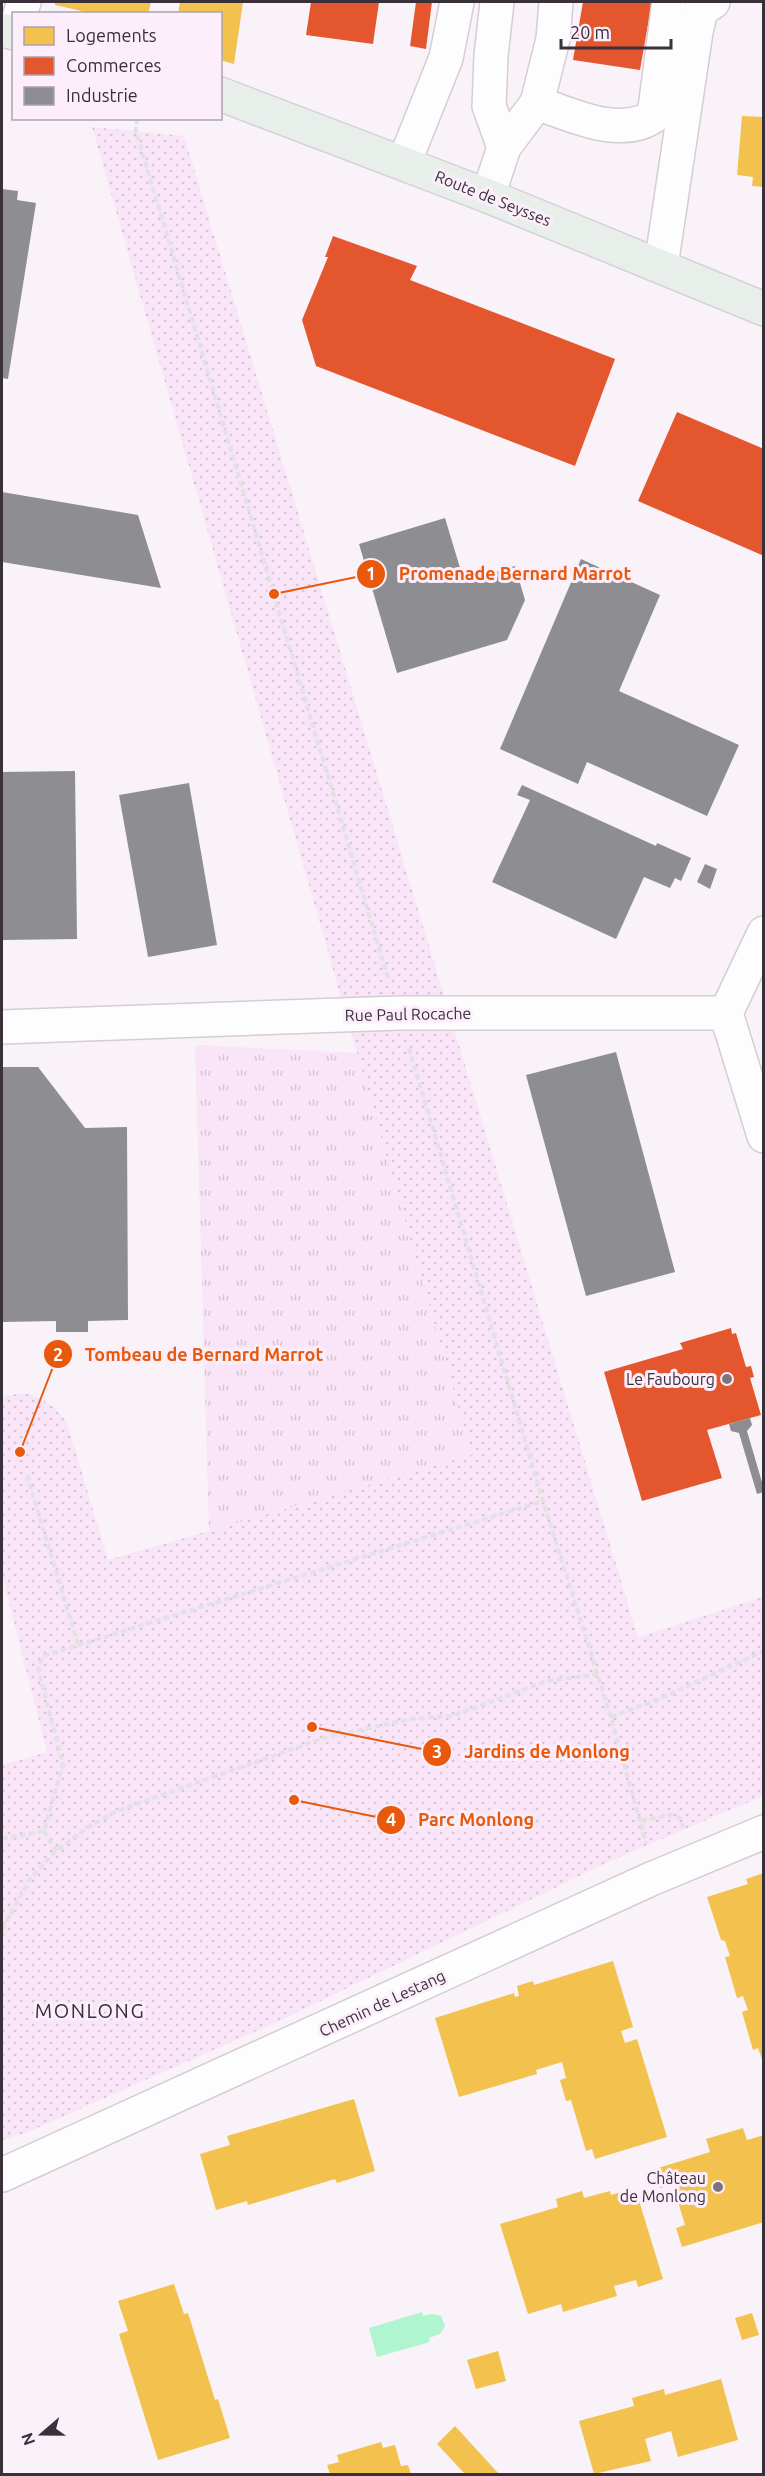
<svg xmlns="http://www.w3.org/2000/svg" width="765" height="2476" viewBox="0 0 765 2476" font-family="Ubuntu,sans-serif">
<defs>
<pattern id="grass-tufts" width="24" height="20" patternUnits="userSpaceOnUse" patternTransform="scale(1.5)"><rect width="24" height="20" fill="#f9e5f7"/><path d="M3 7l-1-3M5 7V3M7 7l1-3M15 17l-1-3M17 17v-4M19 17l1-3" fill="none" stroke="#d6c5d4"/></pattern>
<pattern id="park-dots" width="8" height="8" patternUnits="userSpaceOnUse" patternTransform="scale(1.5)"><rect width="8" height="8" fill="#f9e5f7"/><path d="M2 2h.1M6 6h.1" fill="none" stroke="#d6c5d4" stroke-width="1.8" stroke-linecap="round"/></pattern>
</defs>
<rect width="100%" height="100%" fill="#faf2f9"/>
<polygon fill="url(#grass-tufts)" points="195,1045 357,1053 472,1455 209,1531"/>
<path fill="url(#park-dots)" d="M92,127l92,9 454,1501 125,-40v199l-148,63 -334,161 -253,112 -26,8v-375l45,-13 -45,-177v-177c26,-12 51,3 65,25l41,137 364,-105z"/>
<polygon fill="#aef5d0" points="422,2312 423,2316 432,2314 441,2316 445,2326 440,2334 429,2338 430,2342 377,2357 369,2328"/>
<g fill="#f2c14e">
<polygon points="55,2 151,2 148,14 95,14 55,5"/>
<polygon points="180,2 243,2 234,64 220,60 220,14 178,14"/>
<polygon points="742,116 764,117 764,187 752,186 753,177 737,175"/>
<polygon points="764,1873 764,2062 763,2062 758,2048 753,2050 742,2012 748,2010 743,1996 737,1998 725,1957 730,1956 725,1941 721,1940 707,1897 748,1884 746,1879"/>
<polygon points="613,1961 633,2027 621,2031 625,2043 637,2039 667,2137 595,2159 592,2149 586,2151 571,2100 566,2101 560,2080 566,2078 562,2062 536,2070 537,2074 459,2097 435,2018 514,1993 515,1997 519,1996 517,1986 533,1981 534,1985"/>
<polygon points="354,2099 375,2171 337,2183 335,2179 248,2205 247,2201 216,2210 200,2154 230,2145 227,2136"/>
<polygon points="743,2128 747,2140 764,2135 764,2222 682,2247 676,2228 685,2225 673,2185 660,2188 655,2169 710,2152 706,2139"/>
<polygon points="582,2191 584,2198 610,2191 611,2195 621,2192 623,2198 637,2194 663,2279 638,2287 636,2280 614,2286 617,2296 563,2312 561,2304 528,2314 500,2224 558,2207 556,2199"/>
<polygon points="174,2284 184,2314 188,2313 215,2400 218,2399 230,2438 158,2460 119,2334 128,2331 118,2301"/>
<polygon points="752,2313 759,2335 742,2340 735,2318"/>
<polygon points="498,2351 506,2381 476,2389 467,2360"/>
<polygon points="721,2379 738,2440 678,2457 671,2431 645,2439 651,2461 594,2474 579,2421 634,2406 632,2398 664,2389 665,2395"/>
<polygon points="455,2426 499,2474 465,2474 437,2444"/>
<polygon points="381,2442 383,2448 395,2445 401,2466 408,2465 411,2474 330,2474 327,2465 339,2462 337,2455"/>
</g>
<g fill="#e4572e">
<polygon points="311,2 379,2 373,44 306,35"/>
<polygon points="416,2 432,2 426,49 410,46"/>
<polygon points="583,2 652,2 640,70 573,60"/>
<polygon points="333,236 417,266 410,280 615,359 575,466 316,366 302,320 328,257 325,257"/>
<polygon points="677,412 764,449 764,556 638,501"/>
<polygon points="731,1328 732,1334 736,1333 746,1367 751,1366 754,1377 750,1378 761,1415 707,1430 722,1478 642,1501 604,1372 683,1349 680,1343"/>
</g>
<g fill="#8d8d92">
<polygon points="2,189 18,191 17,200 36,203 8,379 2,378"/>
<polygon points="2,492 138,515 161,588 2,562"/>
<polygon points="445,518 464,581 515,566 525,600 507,640 397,673 359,544"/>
<polygon points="581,559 660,595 619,691 739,745 707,816 587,762 578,784 500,749"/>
<polygon points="75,771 77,939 2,940 2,772"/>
<polygon points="189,783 217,945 148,957 119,795"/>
<polygon points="522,785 656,846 657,843 691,858 681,881 675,878 670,888 644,877 616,939 492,882 530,800 517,795"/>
<polygon points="705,864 717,869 710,889 697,882"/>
<polygon points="616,1052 675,1272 586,1296 526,1075"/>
<polygon points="2,1067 38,1067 85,1128 127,1127 128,1320 88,1321 88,1332 56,1332 56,1321 2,1322"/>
<polygon points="750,1418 752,1425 747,1431 764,1489 764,1492 757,1494 739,1433 731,1431 729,1424"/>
</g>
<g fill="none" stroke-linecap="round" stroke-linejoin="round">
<g stroke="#d5cdd4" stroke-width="36">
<g id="minor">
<polyline points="497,2 491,56 489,106 504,147"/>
<polyline points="20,14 24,2"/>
<path d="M537,103c35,12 83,36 117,13l15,-114"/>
<polyline points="404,163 446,58 457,2"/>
<polyline points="488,196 504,147 537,103 553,39 556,2"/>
<polyline points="661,266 696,32 701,10 713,2"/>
<polyline points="726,1013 764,1136"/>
<polyline points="2,1027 399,1013 726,1013 764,933"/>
<polyline points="2,2175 651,1879 764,1832"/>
</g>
</g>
<g stroke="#d6d1d5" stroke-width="36">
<g id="major">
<polyline points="2,30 14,33"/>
<polyline points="220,94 488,196 764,309"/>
</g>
</g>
<g stroke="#e3e1e3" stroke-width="4" stroke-dasharray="6 3" stroke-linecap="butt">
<polyline points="137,118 136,131 388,978"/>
<polyline points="409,1048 543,1501 611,1717 646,1843"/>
<polyline points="27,1475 78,1644"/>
<polyline points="611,1717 659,1699 764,1651"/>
<polyline points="641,1821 670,1815 680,1818 683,1827"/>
<polyline points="44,1831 56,1851"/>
<polyline points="2,1839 44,1831 63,1764 38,1669 43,1656 543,1501"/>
<polyline points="2,1930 30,1879 56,1851 87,1828 119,1810 324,1738 411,1719 452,1716 547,1681 598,1674"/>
</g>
<use href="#minor" stroke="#fefdfe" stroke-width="33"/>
<use href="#major" stroke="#e8efeb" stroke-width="33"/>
</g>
<g fill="#7d747c" stroke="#fdeefc" stroke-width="2">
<circle cx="727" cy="1379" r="6"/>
<circle cx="718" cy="2187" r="6"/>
</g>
<g text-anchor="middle" stroke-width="6" stroke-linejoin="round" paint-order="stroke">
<g font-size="16" fill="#3a3039" stroke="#fdeefc">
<text transform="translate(493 198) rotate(22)" y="6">Route de Seysses</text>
<text transform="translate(408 1014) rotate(-1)" y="6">Rue Paul Rocache</text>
<text transform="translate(382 2003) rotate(-25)" y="6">Chemin de Lestang</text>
</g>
<g font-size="16" fill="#3a3039" stroke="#fdeefc" text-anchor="end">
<text x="715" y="1385">Le Faubourg</text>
<text x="706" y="2184">Château<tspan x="706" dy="18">de Monlong</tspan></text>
</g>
<g font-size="20" letter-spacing="1.5" fill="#3a3039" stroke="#fdeefc">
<text x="90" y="2018">MONLONG</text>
</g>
</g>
<path fill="none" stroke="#e8590c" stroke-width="2" d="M274 594L371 574M20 1452L58 1354M312 1727L437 1752M294 1800L391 1820"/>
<g fill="#e8590c" stroke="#fdeefc" stroke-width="2">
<circle cx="274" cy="594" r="6"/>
<circle cx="20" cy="1452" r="6"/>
<circle cx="312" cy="1727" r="6"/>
<circle cx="294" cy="1800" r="6"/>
<circle cx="371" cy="574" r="15"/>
<circle cx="58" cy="1354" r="15"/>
<circle cx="437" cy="1752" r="15"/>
<circle cx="391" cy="1820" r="15"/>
</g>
<g font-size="18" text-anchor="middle" font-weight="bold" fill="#fff">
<text x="371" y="580">1</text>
<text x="58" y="1361">2</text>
<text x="437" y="1758">3</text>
<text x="391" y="1826">4</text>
</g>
<g font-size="18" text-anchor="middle" font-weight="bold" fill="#e8590c" stroke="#fdeefc" stroke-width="6" stroke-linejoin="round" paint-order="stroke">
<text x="515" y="580">Promenade Bernard Marrot</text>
<text x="204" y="1361">Tombeau de Bernard Marrot</text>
<text x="547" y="1758">Jardins de Monlong</text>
<text x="476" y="1826">Parc Monlong</text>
</g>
<rect width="765" height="2476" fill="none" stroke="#3a3039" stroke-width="6"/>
<rect x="12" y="12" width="210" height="108" fill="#fdeefc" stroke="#afa2ae" stroke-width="1.5"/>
<rect x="24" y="27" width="30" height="18" fill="#f2c14e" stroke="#afa2ae" stroke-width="1.5"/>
<text x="66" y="42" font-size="18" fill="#3a3039">Logements</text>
<rect x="24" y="57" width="30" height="18" fill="#e4572e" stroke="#afa2ae" stroke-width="1.5"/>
<text x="66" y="72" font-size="18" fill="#3a3039">Commerces</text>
<rect x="24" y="87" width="30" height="18" fill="#8d8d92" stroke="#afa2ae" stroke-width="1.5"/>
<text x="66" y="102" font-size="18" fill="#3a3039">Industrie</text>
<g transform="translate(42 2434) rotate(250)" stroke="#fdeefc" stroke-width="4.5" paint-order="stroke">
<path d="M0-4.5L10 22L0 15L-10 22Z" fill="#3a3039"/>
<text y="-9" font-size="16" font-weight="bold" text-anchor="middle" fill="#3a3039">N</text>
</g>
<path d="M561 39v9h110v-9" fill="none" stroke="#3a3039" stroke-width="3"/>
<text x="570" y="39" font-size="18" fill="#3a3039" stroke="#fdeefc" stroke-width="4.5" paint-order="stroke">20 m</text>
</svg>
